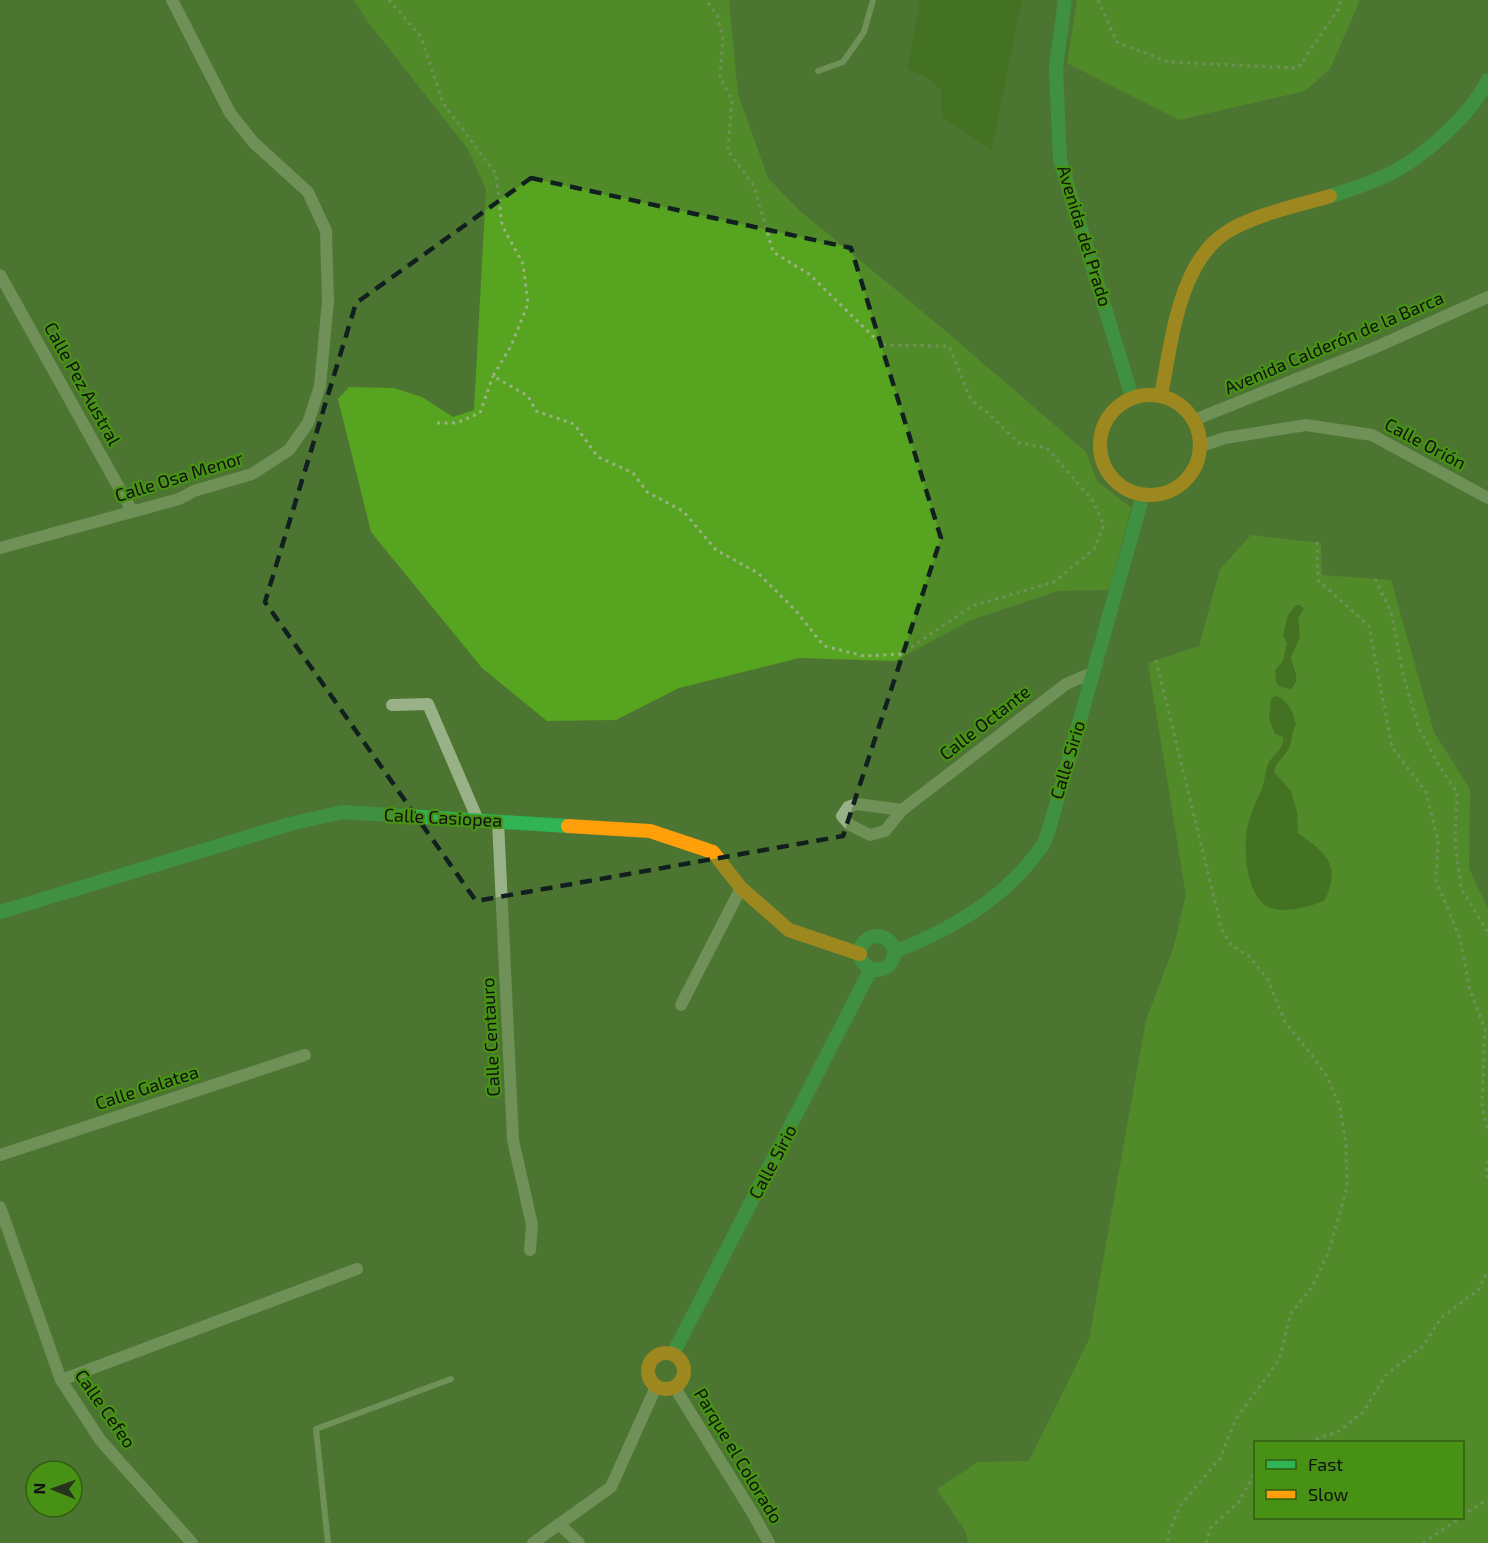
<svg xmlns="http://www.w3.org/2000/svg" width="1488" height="1543" viewBox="0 0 1488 1543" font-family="'Exo 2',sans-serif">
<rect width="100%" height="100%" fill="#4d7532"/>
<g fill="#57a420" fill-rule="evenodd">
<polygon points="354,0 729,0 738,94 768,178 799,210 935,322 1086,452 1097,481 1131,508 1109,590 1058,591 971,620 895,661 799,658 679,688 616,720 547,721 482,668 371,532 338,399 349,387 394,388 422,397 453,417 474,410 486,189 467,148 368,22"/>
<polygon points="1077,0 1360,0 1330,69 1305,91 1179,120 1067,63"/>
<path d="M1251,535l70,8 1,32 69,5 43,152 36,57 -1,79 19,41v634h-520l-2,-11 -29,-43 41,-27 51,-1 60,-122 57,-319 27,-71 13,-54 -38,-232 51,-17 21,-77zM1256,1442h206v76h-206z"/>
</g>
<g fill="#356f10">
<polygon points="920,0 1022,0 992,150 941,117 942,91 928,78 908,69"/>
<path d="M1296,605h4l4,4 -6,9 2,19 -9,21c2,11 11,21 0,31l-11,-2 -4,-5 -1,-12 8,-9 4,-18 -4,-8 5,-20z"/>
<path d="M1277,696c11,5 17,17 19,29 -5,7 -3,12 -6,20 -3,11 -14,15 -16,27l17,19 6,21 1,21c27,20 44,31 27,67 -15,7 -37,13 -54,8 -24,-7 -28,-58 -24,-78 2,-15 10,-30 16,-44 2,-7 2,-15 5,-22 5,-10 17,-15 15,-27l-8,-3 -6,-15 2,-21z"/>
</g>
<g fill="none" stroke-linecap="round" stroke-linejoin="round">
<g stroke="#99b186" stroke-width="3" stroke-dasharray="3 4.5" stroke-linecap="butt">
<polyline points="389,0 421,37 443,103 496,174 502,225 523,264 528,304 511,346 493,376 528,396 536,411 574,424 598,457 633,473 647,492 683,511 716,550 758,573 796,611 824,646 864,656 901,654 972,606 1054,582 1094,549 1104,525 1093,501 1047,448 1019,443 989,414 971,400 949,346 882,345 809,274 773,252 754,186 728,151 732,100 720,77 723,37 717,15 706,0"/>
<polyline points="1098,0 1117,42 1168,62 1298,68 1339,8 1341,0"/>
<polyline points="437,423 456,423 480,413 493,376"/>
<polyline points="1317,542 1318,580 1369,626 1392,747 1426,792 1438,841 1436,880 1460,939 1470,990 1485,1029 1482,1104 1488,1133"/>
<polyline points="1375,579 1391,612 1404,678 1418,726 1441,769 1457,792 1455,842 1461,888 1488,933"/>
<polyline points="1156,660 1222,930 1231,945 1250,957 1268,980 1285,1022 1310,1053 1326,1075 1340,1106 1346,1146 1347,1187 1329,1251 1311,1289 1291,1313 1279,1360 1236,1419 1220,1458 1180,1506 1168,1534 1168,1543"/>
<polyline points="1488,1161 1486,1172 1488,1178"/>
<polyline points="1309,1442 1339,1431 1363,1412 1386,1375 1424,1345 1441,1318 1478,1290 1488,1271"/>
<polyline points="1462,1516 1488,1499"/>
<polyline points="1206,1543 1211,1527 1238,1503 1256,1471"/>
<polyline points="1423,1543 1460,1518"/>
</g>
<g stroke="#99b186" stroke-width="6">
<polyline points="818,71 843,62 864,32 873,0"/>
<polyline points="328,1543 316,1429 451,1379"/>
</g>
<g stroke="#99b186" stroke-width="12">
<polyline points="0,275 132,511"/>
<polyline points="1194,420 1374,348 1488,297"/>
<polyline points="1201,446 1225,438 1306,425 1372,435 1488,498"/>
<polyline points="0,548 179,499 194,491 252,474 289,450 308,423 320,386 328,301 326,231 308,192 254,143 230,113 172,0"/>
<polyline points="392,705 428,704 478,820"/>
<polyline points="902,810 857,804 848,807 842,816 850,825 870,835 885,831 902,810 1066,684 1094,672"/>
<polyline points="498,821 513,1140 532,1225 530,1250"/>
<polyline points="681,1005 741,888"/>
<polyline points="0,1155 305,1055"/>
<polyline points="0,1207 61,1380 101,1441 192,1543"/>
<polyline points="61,1380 357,1269"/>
<polyline points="675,1388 752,1512 769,1543"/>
<polyline points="559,1524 579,1543"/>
<polyline points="533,1543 611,1487 656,1387"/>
</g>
<g stroke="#30b455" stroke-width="14">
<polyline points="1065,0 1056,68 1060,160 1132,397"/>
<path d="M1330,196c50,-15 80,-28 118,-65 16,-15 30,-31 40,-51"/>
<polyline points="0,912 290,824 342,812 568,826"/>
<circle cx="877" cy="953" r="17"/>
<path d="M894,952c48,-19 91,-42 127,-80 8,-9 17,-19 23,-29 4,-10 7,-21 10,-31l89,-317"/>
<polyline points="673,1354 871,969"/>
</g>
<g stroke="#ff9f0a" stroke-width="14">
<circle cx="1150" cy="445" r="50"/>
<path d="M1161,395c11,-53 17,-135 69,-165 30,-17 67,-24 100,-34"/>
<polyline points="568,826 650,831 713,852 741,888 789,930 860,954"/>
<circle cx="666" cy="1371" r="18"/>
</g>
</g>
<path d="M0 0H1488V1543H0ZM531,178l320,70 90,290 -98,298 -367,65 -211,-299 91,-299z" fill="#4d7532" fill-opacity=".55" fill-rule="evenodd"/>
<path fill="none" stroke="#11201f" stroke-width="4.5" stroke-dasharray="12 8" stroke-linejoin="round" d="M531,178l320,70 90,290 -98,298 -367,65 -211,-299 91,-299z"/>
<g text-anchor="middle" stroke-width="4.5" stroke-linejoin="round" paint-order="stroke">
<g font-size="18" fill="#111" stroke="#479215">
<text transform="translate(1084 236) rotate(73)" y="6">Avenida del Prado</text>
<text transform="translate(1334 343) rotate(-23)" y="6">Avenida Calderón de la Barca</text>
<text transform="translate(82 384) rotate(61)" y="6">Calle Pez Austral</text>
<text transform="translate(1425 444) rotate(28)" y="6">Calle Orión</text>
<text transform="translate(179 477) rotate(-17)" y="6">Calle Osa Menor</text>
<text transform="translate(985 723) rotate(-38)" y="6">Calle Octante</text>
<text transform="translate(1068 760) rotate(-73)" y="6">Calle Sirio</text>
<text transform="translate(443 818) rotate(3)" y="6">Calle Casiopea</text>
<text transform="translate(491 1037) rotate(-93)" y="6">Calle Centauro</text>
<text transform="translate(147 1088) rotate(-18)" y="6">Calle Galatea</text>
<text transform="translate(773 1162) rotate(-62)" y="6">Calle Sirio</text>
<text transform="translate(105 1409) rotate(55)" y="6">Calle Cefeo</text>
<text transform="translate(738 1456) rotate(59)" y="6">Parque el Colorado</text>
</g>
</g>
<rect x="1254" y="1441" width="210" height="78" fill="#479215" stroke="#315e13" stroke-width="1.5"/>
<rect x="1266" y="1460" width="30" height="9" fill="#30b455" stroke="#315e13" stroke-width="1.5"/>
<text x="1308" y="1471" font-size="18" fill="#111111">Fast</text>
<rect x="1266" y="1490" width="30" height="9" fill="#ff9f0a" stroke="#315e13" stroke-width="1.5"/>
<text x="1308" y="1501" font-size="18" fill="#111111">Slow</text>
<g transform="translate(54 1489) rotate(271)"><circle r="28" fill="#479215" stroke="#315e13" stroke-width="1.5"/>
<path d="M0-4.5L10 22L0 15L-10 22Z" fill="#26341d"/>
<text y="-9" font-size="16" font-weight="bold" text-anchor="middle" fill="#111111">N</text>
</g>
</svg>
